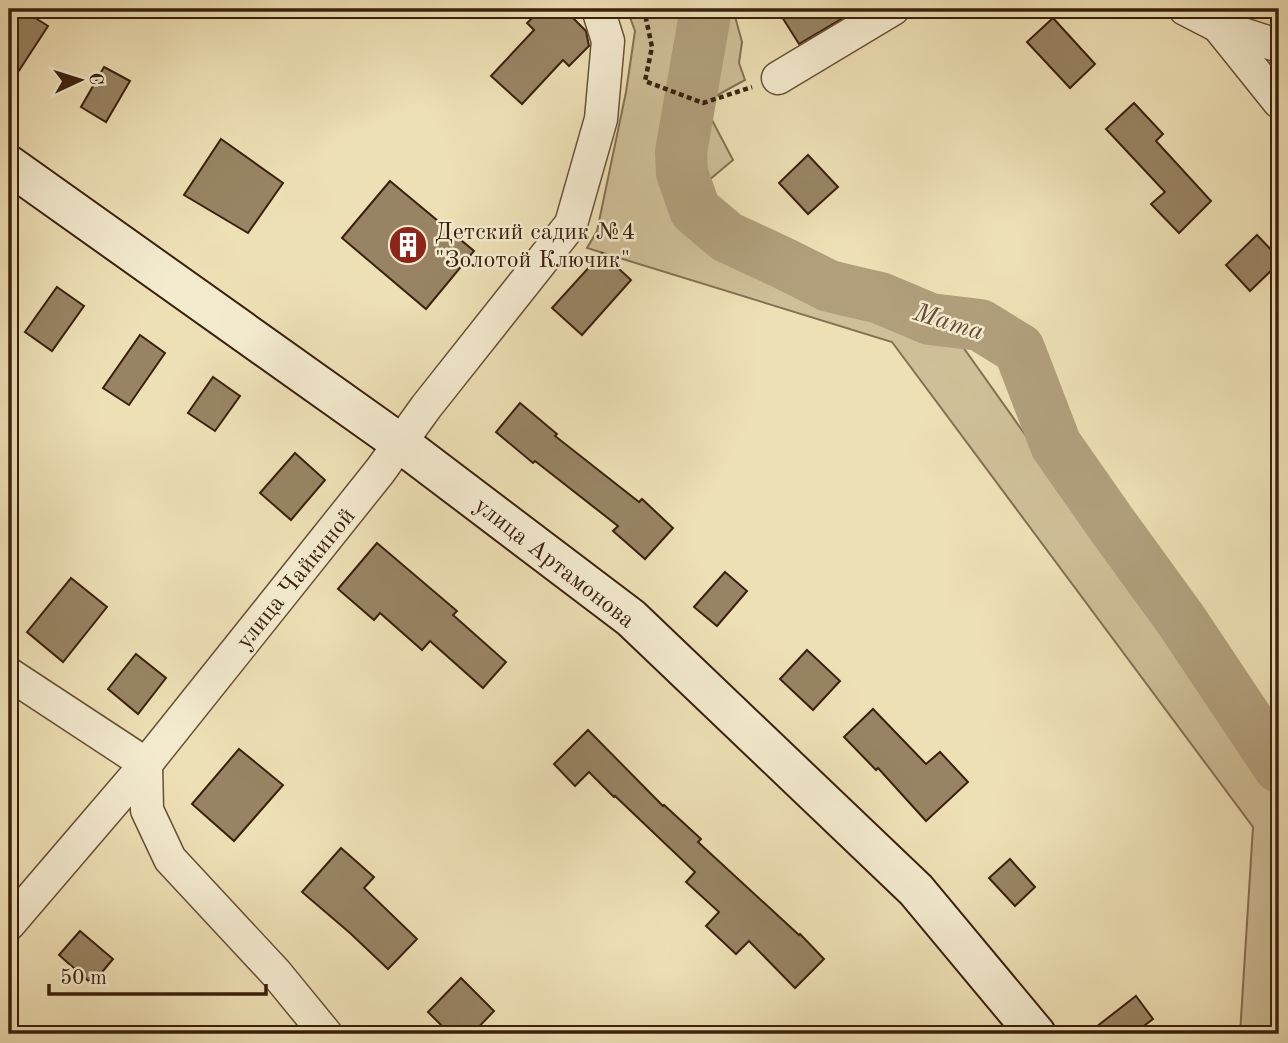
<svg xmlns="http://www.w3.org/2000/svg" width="1288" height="1043" viewBox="0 0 1288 1043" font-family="'Old Standard TT',serif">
<rect width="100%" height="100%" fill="#eee0b5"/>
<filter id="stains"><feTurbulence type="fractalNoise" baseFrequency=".00286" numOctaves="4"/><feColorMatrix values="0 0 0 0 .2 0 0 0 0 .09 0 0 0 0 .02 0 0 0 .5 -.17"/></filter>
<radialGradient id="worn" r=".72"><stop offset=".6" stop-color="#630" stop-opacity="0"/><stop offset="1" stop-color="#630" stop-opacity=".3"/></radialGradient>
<polygon fill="#cfbf98" stroke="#847052" stroke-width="2" points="627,9 733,9 742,42 739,63 745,80 703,103 733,160 696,191 725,226 936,309 1279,792 1279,1034 1240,1034 1253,827 892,342 587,248 597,231 626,92 635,31"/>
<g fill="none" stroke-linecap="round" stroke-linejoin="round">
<polyline stroke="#b19f7c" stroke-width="52" points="706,9 681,152 682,173 695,210 727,237 783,263 829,286 880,298 930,319 980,325 1019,349 1056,445 1112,525 1181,620 1279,767"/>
</g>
<g fill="#988464" stroke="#3a200d" stroke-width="2">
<polygon points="21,9 48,26 9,86 9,27"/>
<polygon points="542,9 564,9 586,31 589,46 569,66 563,60 522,104 491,76 534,30 527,23"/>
<polygon points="777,9 858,9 799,44"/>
<polygon points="1053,18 1095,64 1070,88 1027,42"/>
<polygon points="104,67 130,81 106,122 81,107"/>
<polygon points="1134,103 1163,134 1156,141 1211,201 1179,233 1151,204 1165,192 1106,129"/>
<polygon points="221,139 283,183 248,233 184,195"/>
<polygon points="808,155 838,187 808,214 779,183"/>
<polygon points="390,181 474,251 426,309 342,238"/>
<polygon points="1257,235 1279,258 1279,263 1250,291 1226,265"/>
<polygon points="602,253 631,280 582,335 552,308"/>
<polygon points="57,287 84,306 52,351 25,332"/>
<polygon points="140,335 165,353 129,405 103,388"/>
<polygon points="213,377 240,396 215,431 188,413"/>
<polygon points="520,403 557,434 555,436 639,502 642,499 673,528 645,559 613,531 618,526 535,461 533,463 496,432"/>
<polygon points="295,453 325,480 291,520 260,493"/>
<polygon points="377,543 457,611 453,615 506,662 483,688 430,641 422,650 380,613 374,620 338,589"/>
<polygon points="725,572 747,591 717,626 694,607"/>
<polygon points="71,578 107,607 63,662 27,632"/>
<polygon points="807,650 840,681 813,710 780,679"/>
<polygon points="136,654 166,678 138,714 108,689"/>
<polygon points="873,709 926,764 940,752 968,782 926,821 878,768 876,770 844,737"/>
<polygon points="588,730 663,806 664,805 701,839 698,842 799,935 800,934 824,959 795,988 749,941 736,954 706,926 719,912 686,882 695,872 615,796 614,797 589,772 575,786 554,764"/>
<polygon points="239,749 283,785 234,841 192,804"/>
<polygon points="341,848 374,877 364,888 417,939 388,969 350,933 302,892"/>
<polygon points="1010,859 1035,887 1015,906 989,878"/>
<polygon points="80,931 113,959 92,984 59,955"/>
<polygon points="461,978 494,1011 472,1034 450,1034 428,1012"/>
<polygon points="1136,996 1153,1019 1133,1034 1087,1034"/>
</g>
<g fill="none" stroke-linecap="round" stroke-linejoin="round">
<g stroke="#675037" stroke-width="35">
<g id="street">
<polyline points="1185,9 1218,26 1279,46"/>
<polyline points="1218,26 1279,102"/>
<polyline points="778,78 893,9"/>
<polyline points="9,674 146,764 147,810 170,859 276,973 326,1034"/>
<polyline points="9,924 146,764 380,471 426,407 571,224 601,119 608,41 598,9"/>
</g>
</g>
<g stroke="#3a200d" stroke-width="42">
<polyline id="secondary" points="9,165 400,443 631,618 916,890 1036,1034"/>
</g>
<polyline stroke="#3a200d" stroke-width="4.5" stroke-dasharray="5 3.5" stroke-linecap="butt" points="642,9 645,14 652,47 645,81 703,103 752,87"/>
<use href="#street" stroke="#f4ebcf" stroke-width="32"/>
<use href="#secondary" stroke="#f4ebcf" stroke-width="38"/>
</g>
<defs>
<g id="building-disc" transform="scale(2.0125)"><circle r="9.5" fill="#8f2418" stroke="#f4ebcf"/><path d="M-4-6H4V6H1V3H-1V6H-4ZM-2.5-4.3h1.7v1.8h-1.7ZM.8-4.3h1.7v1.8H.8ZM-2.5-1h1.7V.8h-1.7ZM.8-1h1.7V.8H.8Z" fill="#fff"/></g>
</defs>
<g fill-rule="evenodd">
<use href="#building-disc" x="408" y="245"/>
</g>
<g text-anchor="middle" stroke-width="5" stroke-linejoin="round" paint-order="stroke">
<g font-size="24" fill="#3a200d" stroke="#f4ebcf" text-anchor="start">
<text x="435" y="239">Детский садик №4<tspan x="435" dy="28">"Золотой Ключик"</tspan></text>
</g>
<g font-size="24" fill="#3a200d" stroke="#f4ebcf">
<text transform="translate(555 562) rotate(38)" y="8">улица Артамонова</text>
<text transform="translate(295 578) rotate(-51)" y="8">улица Чайкиной</text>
</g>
<g font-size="26" font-style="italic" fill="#644c34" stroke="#f4ebcf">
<text transform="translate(949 321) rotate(17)" y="9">Мата</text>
</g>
</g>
<rect width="1288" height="1043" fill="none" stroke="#eee0b5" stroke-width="35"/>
<rect x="10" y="10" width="1267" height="1022" fill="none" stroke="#3a200d" stroke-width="3.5"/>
<rect x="18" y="18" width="1253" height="1008" fill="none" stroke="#3a200d" stroke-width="2"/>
<g transform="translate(80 80) rotate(86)" stroke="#f4ebcf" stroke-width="5" paint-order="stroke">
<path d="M0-5L12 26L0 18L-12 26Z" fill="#3a200d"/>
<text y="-10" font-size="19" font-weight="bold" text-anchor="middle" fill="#3a200d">С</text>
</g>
<path d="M49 984v10h217v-10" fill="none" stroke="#3a200d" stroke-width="3.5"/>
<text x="60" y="984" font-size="21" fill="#3a200d" stroke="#f4ebcf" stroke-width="5" paint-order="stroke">50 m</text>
<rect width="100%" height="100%" filter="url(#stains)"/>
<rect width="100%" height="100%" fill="url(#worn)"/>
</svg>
